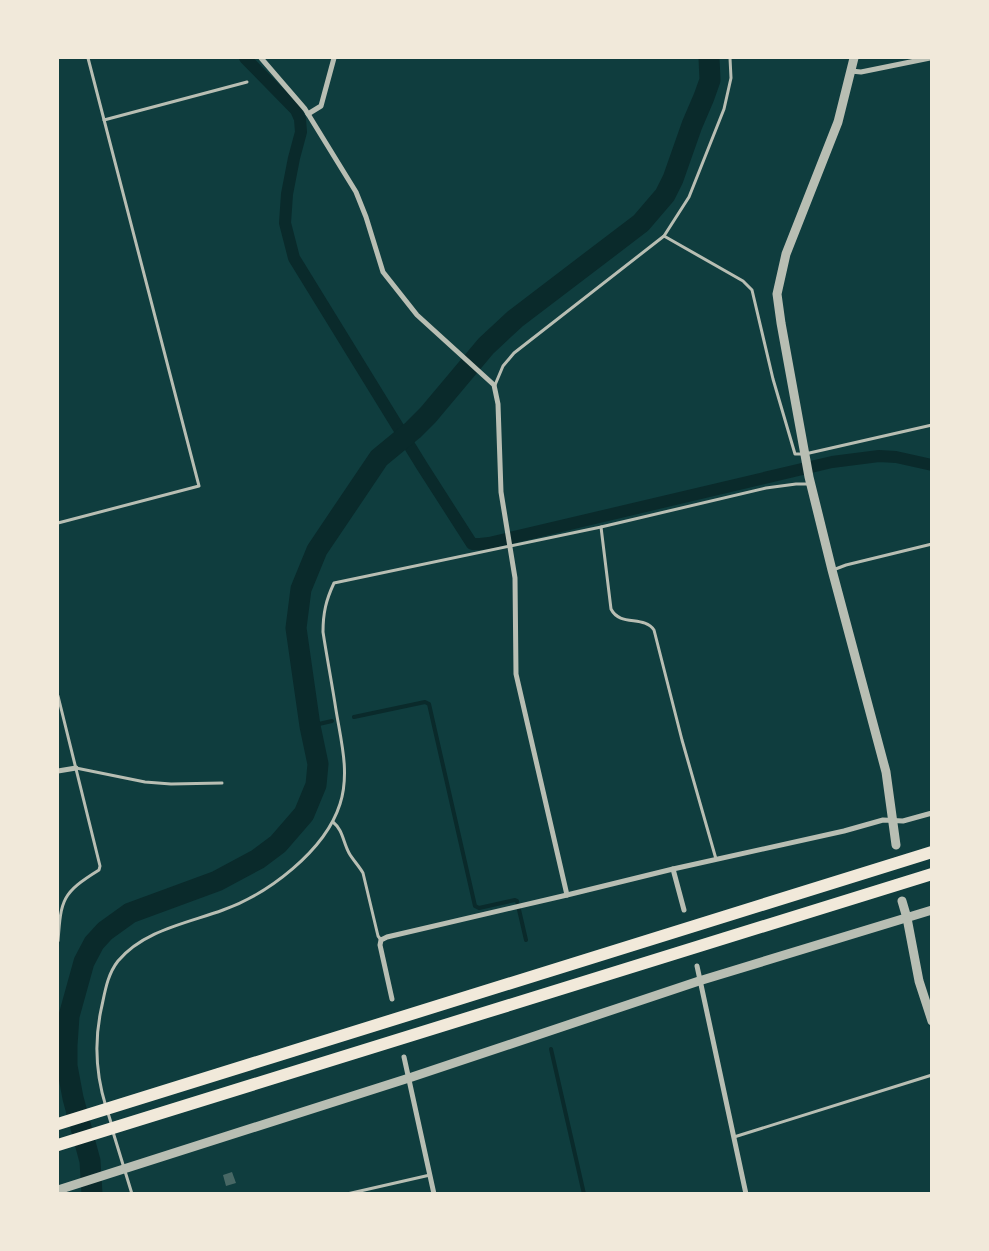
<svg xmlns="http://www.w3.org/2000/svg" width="989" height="1251" viewBox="0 0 989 1251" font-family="'Exo 2',sans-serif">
<rect width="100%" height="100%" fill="#0f3d3e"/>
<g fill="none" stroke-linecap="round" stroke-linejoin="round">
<g stroke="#0a2a2b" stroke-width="4">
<polyline points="354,717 425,702 429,704 475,906 479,908 515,900 517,901 526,940"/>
<polyline points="310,726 332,721"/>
<polyline points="551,1049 584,1194"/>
</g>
<polyline stroke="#0a2a2b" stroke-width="12" points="245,58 296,110 300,119 301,132 294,158 287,194 285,223 294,258 422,466 472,544 480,544 489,543 832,462 879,456 896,457 932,465"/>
<polyline stroke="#0a2a2b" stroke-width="21" points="92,1194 90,1161 73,1098 67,1066 67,1045 69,1016 84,962 94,943 105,931 130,913 217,881 258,859 278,844 304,814 316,785 318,764 310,726 296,628 301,589 317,550 379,458 413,430 428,415 486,346 515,319 641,223 665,195 673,179 692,125 704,97 710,80 709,58"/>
</g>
<polygon fill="#486865" points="232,1172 236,1183 226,1186 223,1175"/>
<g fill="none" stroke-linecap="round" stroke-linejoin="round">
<g stroke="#b8beb3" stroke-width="3">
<polyline points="104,120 247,82"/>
<polyline points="664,236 743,281 752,290 773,379 795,454 805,454 932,425"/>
<polyline points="495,385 503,366 514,353 664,236 689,197 724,109 731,78 730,58"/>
<polyline points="58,523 199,486 88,58"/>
<path d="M601,527l10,82c9,18 33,6 43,21l28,110 34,119"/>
<polyline points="833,570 846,565 932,544"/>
<path d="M58,696l42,170 -1,4c-37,23 -38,29 -41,71"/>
<polyline points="76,768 145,782 171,784 222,783"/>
<path d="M333,822c10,8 10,20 16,31 4,7 10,13 14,20l15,63 3,4"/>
<path d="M106,1107c-10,-32 -12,-64 -5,-97 4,-18 6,-35 17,-49 26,-31 70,-38 105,-51 45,-16 102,-59 117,-106 10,-31 1,-63 -4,-94 -4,-26 -9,-52 -13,-78 0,-19 3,-32 11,-49l267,-56 165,-39 30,-4h14"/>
<polyline points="108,1113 112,1126"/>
<polyline points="113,1132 132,1194"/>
<polyline points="734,1137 932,1075"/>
<polyline points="347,1194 430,1175"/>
</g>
<g stroke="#b8beb3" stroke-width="5">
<polyline points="261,58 305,109 356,192 366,217 383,272 417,315 494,385 498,404 501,492 515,578 516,674 567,895"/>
<polyline points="851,71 861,72 930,58"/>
<polyline points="308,114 321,106 334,58"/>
<polyline points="58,771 76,768"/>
<polyline points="673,869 684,910"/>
<polyline points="697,966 746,1194"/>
<polyline points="392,999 380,945 381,940 387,937 567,895 673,869 844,831 883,820 903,821 932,813"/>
<polyline points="404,1057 434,1194"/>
</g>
<g stroke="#b8beb3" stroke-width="9">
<polyline points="854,58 838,122 786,254 777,294 781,323 809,477 832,570 886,772 896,845"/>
<polyline points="902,901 907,918 919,981 932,1021"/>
<polyline points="58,1190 409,1078 699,981 932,910"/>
</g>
<g stroke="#f1e9da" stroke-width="12">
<polyline points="58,1124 932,852"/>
<polyline points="58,1145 932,874"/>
</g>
</g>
<rect width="989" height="1251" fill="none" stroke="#f1e9da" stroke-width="118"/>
</svg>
